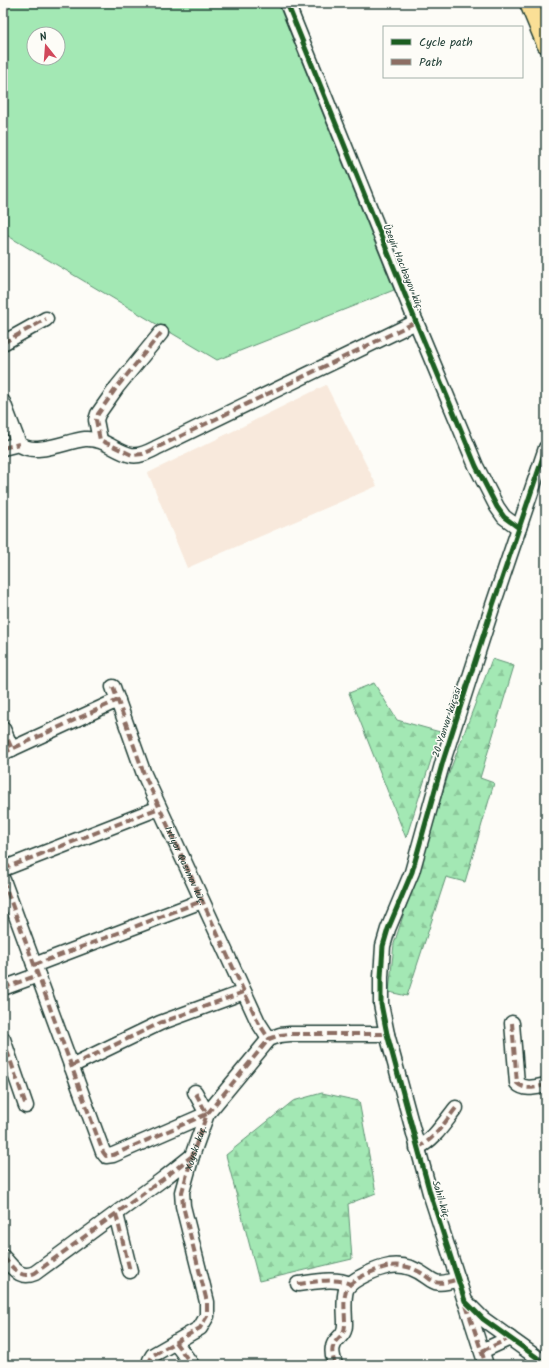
<svg xmlns="http://www.w3.org/2000/svg" width="549" height="1368" viewBox="0 0 549 1368" font-family="Kalam,sans-serif">
<defs>
<pattern id="forest-firs" width="22" height="20" patternUnits="userSpaceOnUse"><rect width="22" height="20" fill="#a3e8b4"/><path d="M5 1l3.5 6h-7zM16 11l3.5 6h-7z" fill="#8cc89b"/></pattern>
</defs>
<rect width="100%" height="100%" fill="#fdfcf7"/>
<filter id="ink" filterUnits="userSpaceOnUse"><feTurbulence type="fractalNoise" baseFrequency=".025" numOctaves="2"/><feDisplacementMap in="SourceGraphic" scale="8" xChannelSelector="R" yChannelSelector="G"/><feConvolveMatrix kernelMatrix="1 2 1 2 8 2 1 2 1" color-interpolation-filters="sRGB"/></filter>
<g filter="url(#ink)">
<polygon fill="#f8e9dc" points="326,385 377,486 187,568 148,473"/>
<g fill="url(#forest-firs)" stroke="#619274">
<polygon points="492,659 514,666 480,778 494,783 465,882 446,877 407,996 389,992 394,944 448,776"/>
<polygon points="374,683 397,720 440,732 406,838 349,693"/>
<polygon points="322,1093 359,1101 376,1193 348,1204 352,1259 259,1281 226,1155 293,1101"/>
</g>
<path fill="#a3e8b4" stroke="#619274" fill-rule="evenodd" d="M3,3h275l116,287 -177,70 -214,-127zM34,34h24v24h-24z"/>
<g fill="none" stroke-linecap="round" stroke-linejoin="round">
<g stroke="#1f3d34" stroke-width="17">
<g id="minor">
<polyline points="287,3 416,322 476,466 497,507 504,517 519,528"/>
<polyline points="3,343 46,319"/>
<path d="M3,402l16,42c16,13 47,-3 66,-5 20,-1 29,12 46,16 9,2 19,-4 27,-8l258,-125"/>
<polyline points="100,440 96,420 98,414 117,387 161,333"/>
<polyline points="3,448 19,444"/>
<polyline points="546,448 493,605 443,761 412,872 388,929 383,946 381,977 381,1004 387,1034 430,1193 465,1301 483,1319 546,1364"/>
<polyline points="113,687 144,774 258,1022 269,1039"/>
<polyline points="3,729 12,749"/>
<polyline points="3,753 118,700"/>
<polyline points="3,869 159,808"/>
<polyline points="3,880 103,1152 106,1156 113,1155 207,1114 195,1092"/>
<polyline points="34,965 202,901"/>
<polyline points="3,988 38,975"/>
<path d="M512,1023l5,60c8,8 19,4 29,2"/>
<polyline points="3,1039 26,1106"/>
<polyline points="71,1066 160,1023 244,992"/>
<path d="M417,1148c18,-9 27,-25 39,-40"/>
<polyline points="116,1214 130,1271"/>
<path d="M3,1257c10,10 16,23 32,16l128,-94 29,-23"/>
<path d="M298,1284c16,-2 37,-7 52,0"/>
<polyline points="466,1303 486,1365"/>
<polyline points="175,1342 192,1365"/>
<polyline points="482,1351 510,1338"/>
<polyline points="150,1365 150,1360 153,1355 200,1328 207,1316 207,1302 183,1206 182,1192 192,1156 207,1114 269,1039 280,1035 290,1034 387,1034"/>
<path d="M335,1365c-1,-5 -4,-13 -2,-18 2,-10 12,-9 12,-23 0,-11 -2,-23 1,-34 4,-11 33,-22 44,-24 7,-1 15,0 21,2 24,9 17,21 47,11"/>
</g>
</g>
<g stroke="#1f3d34" stroke-width="21">
<polyline id="major" points="529,3 546,44"/>
</g>
<use href="#minor" stroke="#fdfcf7" stroke-width="14"/>
<use href="#major" stroke="#fadf96" stroke-width="18"/>
<g stroke="#8d6e63" stroke-width="4" stroke-dasharray="8 4" stroke-linecap="butt">
<polyline points="161,333 117,387 98,414 96,420 100,440 132,455 143,454 158,447 416,322"/>
<polyline points="3,343 46,319"/>
<polyline points="3,448 19,444"/>
<path id="s1" d="M113,687l31,87 114,248 11,17"/>
<polyline points="3,729 12,749"/>
<polyline points="3,753 118,700"/>
<polyline points="3,869 159,808"/>
<polyline points="3,880 103,1152 106,1156 113,1155 207,1114 195,1092"/>
<polyline points="34,965 202,901"/>
<polyline points="3,988 38,975"/>
<path d="M512,1023l5,60c8,8 19,4 29,2"/>
<polyline points="3,1039 26,1106"/>
<polyline points="71,1066 160,1023 244,992"/>
<path d="M417,1148c18,-9 27,-25 39,-40"/>
<polyline points="116,1214 130,1271"/>
<path d="M3,1257c10,10 16,23 32,16l128,-94 29,-23"/>
<path d="M298,1284c16,-2 37,-7 52,0"/>
<polyline points="466,1305 486,1365"/>
<polyline points="175,1342 192,1365"/>
<polyline points="482,1351 510,1338"/>
<path id="s2" d="M150,1365v-5l3,-5 47,-27 7,-12v-14l-24,-96 -1,-14 10,-36 15,-42 62,-75 11,-4 10,-1h97"/>
<path d="M335,1365c-1,-5 -4,-13 -2,-18 2,-10 12,-9 12,-23 0,-11 -2,-23 1,-34 4,-11 33,-22 44,-24 7,-1 15,0 21,2 24,9 17,21 47,11"/>
</g>
<g stroke="#fdfcf7" stroke-width="8">
<g id="cycleway">
<polyline points="287,3 416,322 476,466 497,507 504,517 519,528"/>
<polyline points="546,448 493,605 443,761 412,872 388,929 383,946 381,977 381,1004 387,1034 430,1193 465,1301 483,1319 546,1364"/>
</g>
</g>
<use href="#cycleway" stroke="#1b5e20" stroke-width="5"/>
</g>
</g>
<g text-anchor="middle" stroke-width="3" stroke-linejoin="round" paint-order="stroke">
<g font-size="10" fill="#1f3d34" stroke="#fdfcf7">
<text transform="translate(404 267) rotate(68)" y="4">Üzeyir Hacıbəyov küç.</text>
<text transform="translate(446 722) rotate(-72)" y="4">20 Yanvar küçəsi</text>
<text dy="4" stroke="none"><textPath href="#s1" startOffset="193">İxtiyar Qasımov küç.</textPath></text>
<text dy="4" stroke="none"><textPath href="#s2" startOffset="252">Xoyski küç.</textPath></text>
<text transform="translate(442 1200) rotate(73)" y="4">Sahil küç.</text>
</g>
</g>
<rect width="549" height="1368" fill="none" stroke="#fdfcf7" stroke-width="16"/>
<rect x="8" y="8" width="533" height="1352" fill="none" stroke="#1f3d34" stroke-width="1.5" filter="url(#ink)"/>
<rect x="383" y="26" width="140" height="52" fill="#fdfcf7" stroke="#a4b0a9"/>
<rect x="391" y="39" width="20" height="6" fill="#1b5e20" stroke="#a4b0a9"/>
<text x="419" y="46" font-size="12" fill="#1f3d34">Cycle path</text>
<rect x="391" y="59" width="20" height="6" fill="#8d6e63" stroke="#a4b0a9"/>
<text x="419" y="66" font-size="12" fill="#1f3d34">Path</text>
<g transform="translate(46 46) rotate(343)"><circle r="19" fill="#fdfcf7" stroke="#a4b0a9"/>
<path d="M0-3L7 15L0 10L-7 15Z" fill="#d1495b"/>
<text y="-6" font-size="11" font-weight="bold" text-anchor="middle" fill="#1f3d34">N</text>
</g>
</svg>
